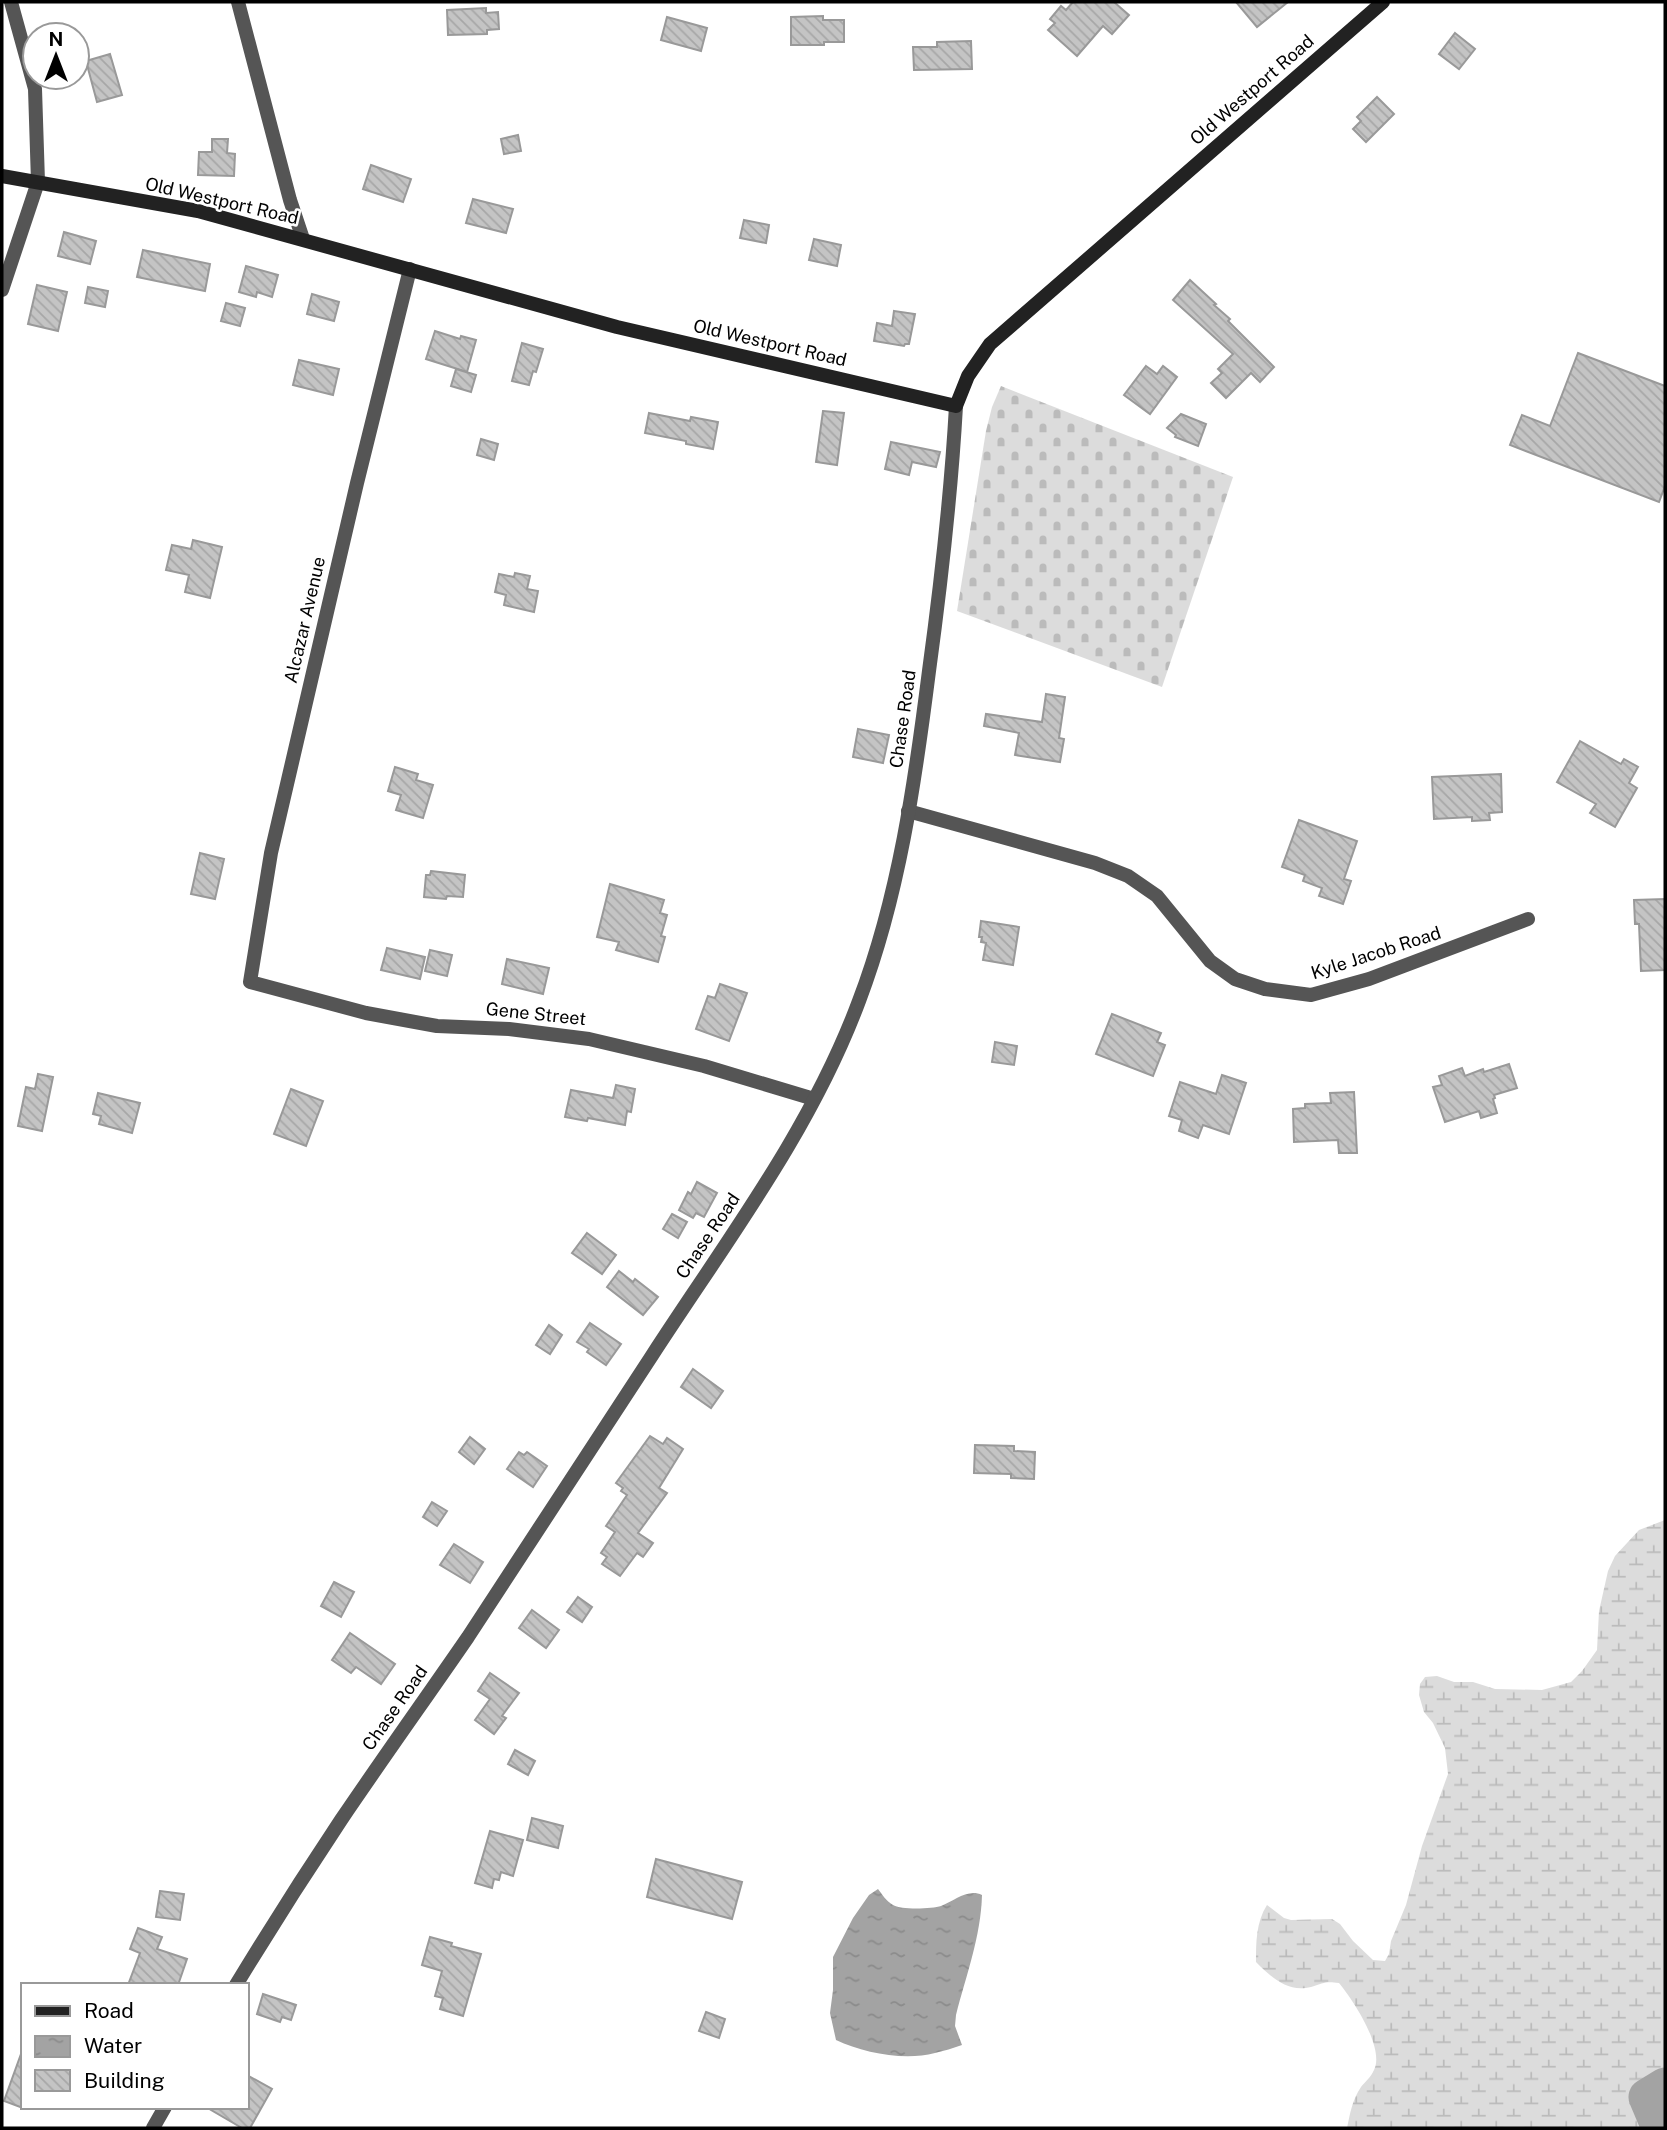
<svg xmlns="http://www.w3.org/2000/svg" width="1667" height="2130" viewBox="0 0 1667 2130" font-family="'Public Sans',sans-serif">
<defs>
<pattern id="wetland-marsh" width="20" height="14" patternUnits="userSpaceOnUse" patternTransform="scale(1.75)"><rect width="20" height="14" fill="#dcdcdc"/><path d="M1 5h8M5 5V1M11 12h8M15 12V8" fill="none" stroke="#bbb"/></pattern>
<pattern id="cemetery-stones" width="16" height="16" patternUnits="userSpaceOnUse" patternTransform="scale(1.75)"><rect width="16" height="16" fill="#dcdcdc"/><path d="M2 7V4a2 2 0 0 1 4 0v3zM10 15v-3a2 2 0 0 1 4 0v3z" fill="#bbb"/></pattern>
<pattern id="water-ripples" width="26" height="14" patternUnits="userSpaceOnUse" patternTransform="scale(1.75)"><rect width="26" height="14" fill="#a3a3a3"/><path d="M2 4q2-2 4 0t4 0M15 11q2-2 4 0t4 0" fill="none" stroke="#8b8b8b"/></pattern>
<pattern id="building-back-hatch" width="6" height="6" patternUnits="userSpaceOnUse" patternTransform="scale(1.75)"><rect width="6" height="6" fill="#c4c4c4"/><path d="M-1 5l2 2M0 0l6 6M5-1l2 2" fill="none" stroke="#a7a7a7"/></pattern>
</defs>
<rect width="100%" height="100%" fill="#fff"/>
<path fill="url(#wetland-marsh)" d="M1665,1520v608h-318c3,-14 5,-28 14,-41 4,-5 10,-10 13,-17 11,-22 -21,-70 -35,-87 -14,-2 -15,0 -28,4 -23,6 -39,-9 -55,-25 0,-19 0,-40 11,-57l17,13 7,2 41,-1 8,5 13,17 20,19 12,1 4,-7 2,-13 15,-36 16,-59 26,-72 -3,-26 -12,-25 -9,-11 -5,-17 1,-11 5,-7 12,-1 17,6h19l22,7 47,1 29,-8 11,-11 15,-21 2,-39 9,-40 7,-15 24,-26z"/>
<polygon fill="url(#cemetery-stones)" points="1001,386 1233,477 1162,687 957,611 986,431 992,407"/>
<path fill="url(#water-ripples)" d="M878,1889c4,5 8,12 15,16 7,5 39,4 48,1 13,-5 27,-18 41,-11 -1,41 -16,81 -26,120l-1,11 7,19c-9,3 -18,6 -27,8 -31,8 -71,0 -99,-13l-6,-27 3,-23v-33l20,-39 16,-23z"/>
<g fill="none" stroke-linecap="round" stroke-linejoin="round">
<polyline stroke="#a3a3a3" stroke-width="37" points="1660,2128 1647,2097 1665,2086"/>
</g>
<g fill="url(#building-back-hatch)" stroke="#999" stroke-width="2">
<polygon points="1073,2 1114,2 1129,15 1112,34 1103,26 1077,56 1048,30 1055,23 1050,19 1061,6 1066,10"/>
<polygon points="1236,2 1288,2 1257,27"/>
<polygon points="486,8 486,13 498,12 499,29 487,30 487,34 448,35 447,10"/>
<polygon points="823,16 823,20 844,20 844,42 824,42 824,45 791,45 791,17"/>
<polygon points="667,17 707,28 701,51 661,40"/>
<polygon points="1455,33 1475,49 1459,69 1439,54"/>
<polygon points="971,41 972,69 914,70 913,47 937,47 937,42"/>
<polygon points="110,54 122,95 97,102 86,61"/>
<polygon points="1377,97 1394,114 1366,142 1353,129 1361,121 1357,117"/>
<polygon points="518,135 521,151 504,154 501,139"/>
<polygon points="212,139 228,139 227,153 235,154 234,176 198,175 199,152 212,152"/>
<polygon points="371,165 411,179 403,202 363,189"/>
<polygon points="473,199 513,209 506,233 466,223"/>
<polygon points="744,220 769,225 766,243 740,238"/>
<polygon points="64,232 96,241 90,264 58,256"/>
<polygon points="814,239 841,245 837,266 809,260"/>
<polygon points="143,250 210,264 205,291 137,277"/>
<polygon points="246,266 278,275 272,297 257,292 256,297 239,292"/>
<polygon points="1190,280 1216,304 1214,305 1230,319 1228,321 1274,367 1260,382 1251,373 1226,398 1211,383 1222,373 1218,369 1233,354 1173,300"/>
<polygon points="37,285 67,292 58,331 28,324"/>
<polygon points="88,287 108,291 105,307 85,303"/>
<polygon points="312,294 339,302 334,321 307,314"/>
<polygon points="226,303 245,308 240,326 221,321"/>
<polygon points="894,311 915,314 909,344 905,344 904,346 874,341 877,323 892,326"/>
<polygon points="435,331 460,339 461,336 476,340 467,372 426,359"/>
<polygon points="522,343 543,349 536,372 533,371 529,385 512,381"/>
<polygon points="1578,353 1665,386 1665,486 1659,502 1510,445 1522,415 1550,426"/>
<polygon points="299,360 339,369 333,395 293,385"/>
<polygon points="1146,366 1157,374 1163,366 1177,377 1150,414 1124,395"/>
<polygon points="456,369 476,375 471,392 451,386"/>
<polygon points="823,411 844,413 837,465 816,462"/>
<polygon points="649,413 690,421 691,417 718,422 713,449 686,444 686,441 645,433"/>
<polygon points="1181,414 1206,424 1198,446 1175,437 1176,435 1167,428"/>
<polygon points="481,439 498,444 494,460 477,455"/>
<polygon points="891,442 940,452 936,467 912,462 909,475 885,469"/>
<polygon points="193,540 222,547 210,598 185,592 189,575 166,570 172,545 191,549"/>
<polygon points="515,573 530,576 527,589 538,591 534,612 504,605 506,595 495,592 499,574 514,577"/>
<polygon points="1046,694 1065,697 1059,738 1064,739 1060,762 1015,755 1019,733 984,726 986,714 1042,722"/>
<polygon points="858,729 889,735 883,763 853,757"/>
<polygon points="1580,741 1621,764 1624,759 1638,767 1629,783 1637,788 1615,827 1590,813 1596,804 1557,782"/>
<polygon points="395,767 418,774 416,780 433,785 423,818 396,810 401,795 388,791"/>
<polygon points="1501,774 1502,812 1489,813 1490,820 1472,821 1472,817 1434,819 1432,777"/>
<polygon points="1299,820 1357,841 1344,879 1351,881 1343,904 1319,896 1322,888 1303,881 1305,875 1282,867"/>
<polygon points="200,853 224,859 215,899 191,894"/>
<polygon points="431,871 465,875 463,897 447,896 446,899 424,897 426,875 430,875"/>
<polygon points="610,884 664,900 660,913 667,915 661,936 665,937 658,962 616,950 619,942 597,937"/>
<polygon points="1665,899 1665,970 1641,971 1639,924 1635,924 1634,900"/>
<polygon points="981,921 1019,927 1013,965 983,960 986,943 981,942 982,937 979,937"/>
<polygon points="387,948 425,957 420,979 381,970"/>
<polygon points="430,950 452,955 447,976 425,971"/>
<polygon points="507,959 549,968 543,994 502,984"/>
<polygon points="720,984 747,993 729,1041 696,1029 708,996 715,998"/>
<polygon points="1112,1014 1161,1033 1157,1042 1165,1045 1153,1076 1096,1054"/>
<polygon points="995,1042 1017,1046 1014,1065 992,1062"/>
<polygon points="1509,1064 1517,1088 1494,1095 1495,1098 1493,1099 1497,1113 1481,1118 1479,1111 1445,1122 1433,1087 1442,1085 1439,1076 1462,1068 1465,1076 1483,1069 1484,1072"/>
<polygon points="38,1074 53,1077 42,1131 18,1126 26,1087 35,1089"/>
<polygon points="1222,1075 1246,1083 1229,1134 1203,1125 1198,1138 1179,1131 1182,1120 1169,1116 1180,1082 1216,1094"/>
<polygon points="616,1085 635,1089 631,1112 627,1111 625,1125 588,1118 587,1121 565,1117 571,1090 613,1098"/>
<polygon points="291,1089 323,1101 306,1146 274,1134"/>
<polygon points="1354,1092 1357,1153 1339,1153 1338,1140 1294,1142 1293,1109 1305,1108 1305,1104 1331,1103 1330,1093"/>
<polygon points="98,1093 140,1103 132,1133 99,1124 101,1116 93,1114"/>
<polygon points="697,1182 717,1193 704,1217 696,1213 693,1218 679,1210 688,1192 691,1194"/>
<polygon points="672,1214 687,1222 678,1238 663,1229"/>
<polygon points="587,1233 616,1255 602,1274 572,1253"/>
<polygon points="619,1271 633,1282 635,1279 658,1297 643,1315 607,1287"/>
<polygon points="590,1323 621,1344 606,1365 587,1352 589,1349 577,1342"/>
<polygon points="549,1325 562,1335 550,1354 536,1345"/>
<polygon points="693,1369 723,1391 711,1408 681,1387"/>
<polygon points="650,1436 663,1444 667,1438 683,1449 659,1488 667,1493 638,1533 653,1543 643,1557 637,1553 620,1576 602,1564 607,1557 601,1553 615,1532 606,1526 627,1495 621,1491 623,1488 616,1483"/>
<polygon points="470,1437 485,1449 474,1464 459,1452"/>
<polygon points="975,1445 1014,1446 1014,1451 1035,1452 1034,1479 1011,1478 1011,1474 974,1473"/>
<polygon points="519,1452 524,1455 527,1452 547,1466 533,1487 507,1469"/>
<polygon points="432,1502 447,1511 437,1526 423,1517"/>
<polygon points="454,1544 483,1562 470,1583 440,1565"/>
<polygon points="334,1582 354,1592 341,1617 321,1606"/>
<polygon points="578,1597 592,1607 582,1622 567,1612"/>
<polygon points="532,1610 559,1630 546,1648 519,1628"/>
<polygon points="350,1633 395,1664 381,1684 356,1667 351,1673 332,1660"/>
<polygon points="490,1673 519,1693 502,1716 506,1718 494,1734 475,1720 490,1699 478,1691"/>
<polygon points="515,1750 535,1761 528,1775 508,1764"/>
<polygon points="532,1818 563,1826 558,1848 527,1840"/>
<polygon points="490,1831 523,1840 513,1876 501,1872 499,1880 494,1879 492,1888 475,1883"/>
<polygon points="656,1859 742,1882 732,1919 647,1897"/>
<polygon points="160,1891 184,1894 180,1920 156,1917"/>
<polygon points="138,1928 162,1937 157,1949 187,1959 178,1985 128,1985 140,1953 130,1949"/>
<polygon points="430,1937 452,1943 451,1946 481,1954 463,2016 440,2009 443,1998 435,1996 442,1971 422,1965"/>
<polygon points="263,1994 296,2005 291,2020 282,2017 280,2022 257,2014"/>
<polygon points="706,2012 725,2019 719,2038 699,2031"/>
<polygon points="21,2054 23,2054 23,2108 4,2101"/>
<polygon points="247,2075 272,2089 250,2128 242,2128 206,2107 247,2107"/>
</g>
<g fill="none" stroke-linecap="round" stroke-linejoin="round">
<g stroke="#555" stroke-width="14">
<polyline points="238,2 290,200 303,239"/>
<polyline points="410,269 357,483 271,853 250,982 366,1013 437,1026 509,1029 589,1039 704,1066 814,1099"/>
<polyline points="2,290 38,182 35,89 11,2"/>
<polyline points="908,811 1095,863 1128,876 1157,896 1210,961 1235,979 1265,989 1311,995 1369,979 1528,919"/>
</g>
<g stroke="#555" stroke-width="14">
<path d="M236,1985c34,-56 69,-111 105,-165 42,-62 85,-122 127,-183 62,-94 123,-189 185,-283 74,-114 158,-224 206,-353 40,-105 56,-219 70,-330 12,-88 22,-176 27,-265"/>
<polyline points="153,2128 165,2107"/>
</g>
<polyline stroke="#222" stroke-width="14" points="2,176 198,211 617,327 956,406 968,376 990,344 1383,2"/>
</g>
<g text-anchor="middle" stroke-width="5" stroke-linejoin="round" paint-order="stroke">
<g font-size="18" fill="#000" stroke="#fff">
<text transform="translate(1252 90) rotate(-41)" y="6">Old Westport Road</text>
<text transform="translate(222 201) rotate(13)" y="6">Old Westport Road</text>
<text transform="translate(770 343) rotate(13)" y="6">Old Westport Road</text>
<text transform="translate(305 620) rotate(-77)" y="6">Alcazar Avenue</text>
<text transform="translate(903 719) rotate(-82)" y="6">Chase Road</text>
<text transform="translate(1376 953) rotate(-18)" y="6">Kyle Jacob Road</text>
<text transform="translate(536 1014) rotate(6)" y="6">Gene Street</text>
<text transform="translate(708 1236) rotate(-56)" y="6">Chase Road</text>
<text transform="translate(395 1708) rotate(-55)" y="6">Chase Road</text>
</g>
</g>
<rect width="1667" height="2130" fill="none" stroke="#000000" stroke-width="7"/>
<rect x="21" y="1983" width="228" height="126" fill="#ffffff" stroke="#999999" stroke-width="2"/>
<rect x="35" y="2006" width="35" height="10" fill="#222222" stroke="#999999" stroke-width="2"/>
<text x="84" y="2018" font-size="21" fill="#000000">Road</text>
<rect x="35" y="2036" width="35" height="21" fill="url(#water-ripples)" stroke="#999999" stroke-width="2"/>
<text x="84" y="2053" font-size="21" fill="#000000">Water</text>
<rect x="35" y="2070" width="35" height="21" fill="url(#building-back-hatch)" stroke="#999999" stroke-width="2"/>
<text x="84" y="2088" font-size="21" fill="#000000">Building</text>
<g transform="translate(56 56)"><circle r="33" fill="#ffffff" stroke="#999999" stroke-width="2"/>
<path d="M0-5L12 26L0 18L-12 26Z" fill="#000000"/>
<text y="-10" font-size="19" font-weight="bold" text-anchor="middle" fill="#000000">N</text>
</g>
</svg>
